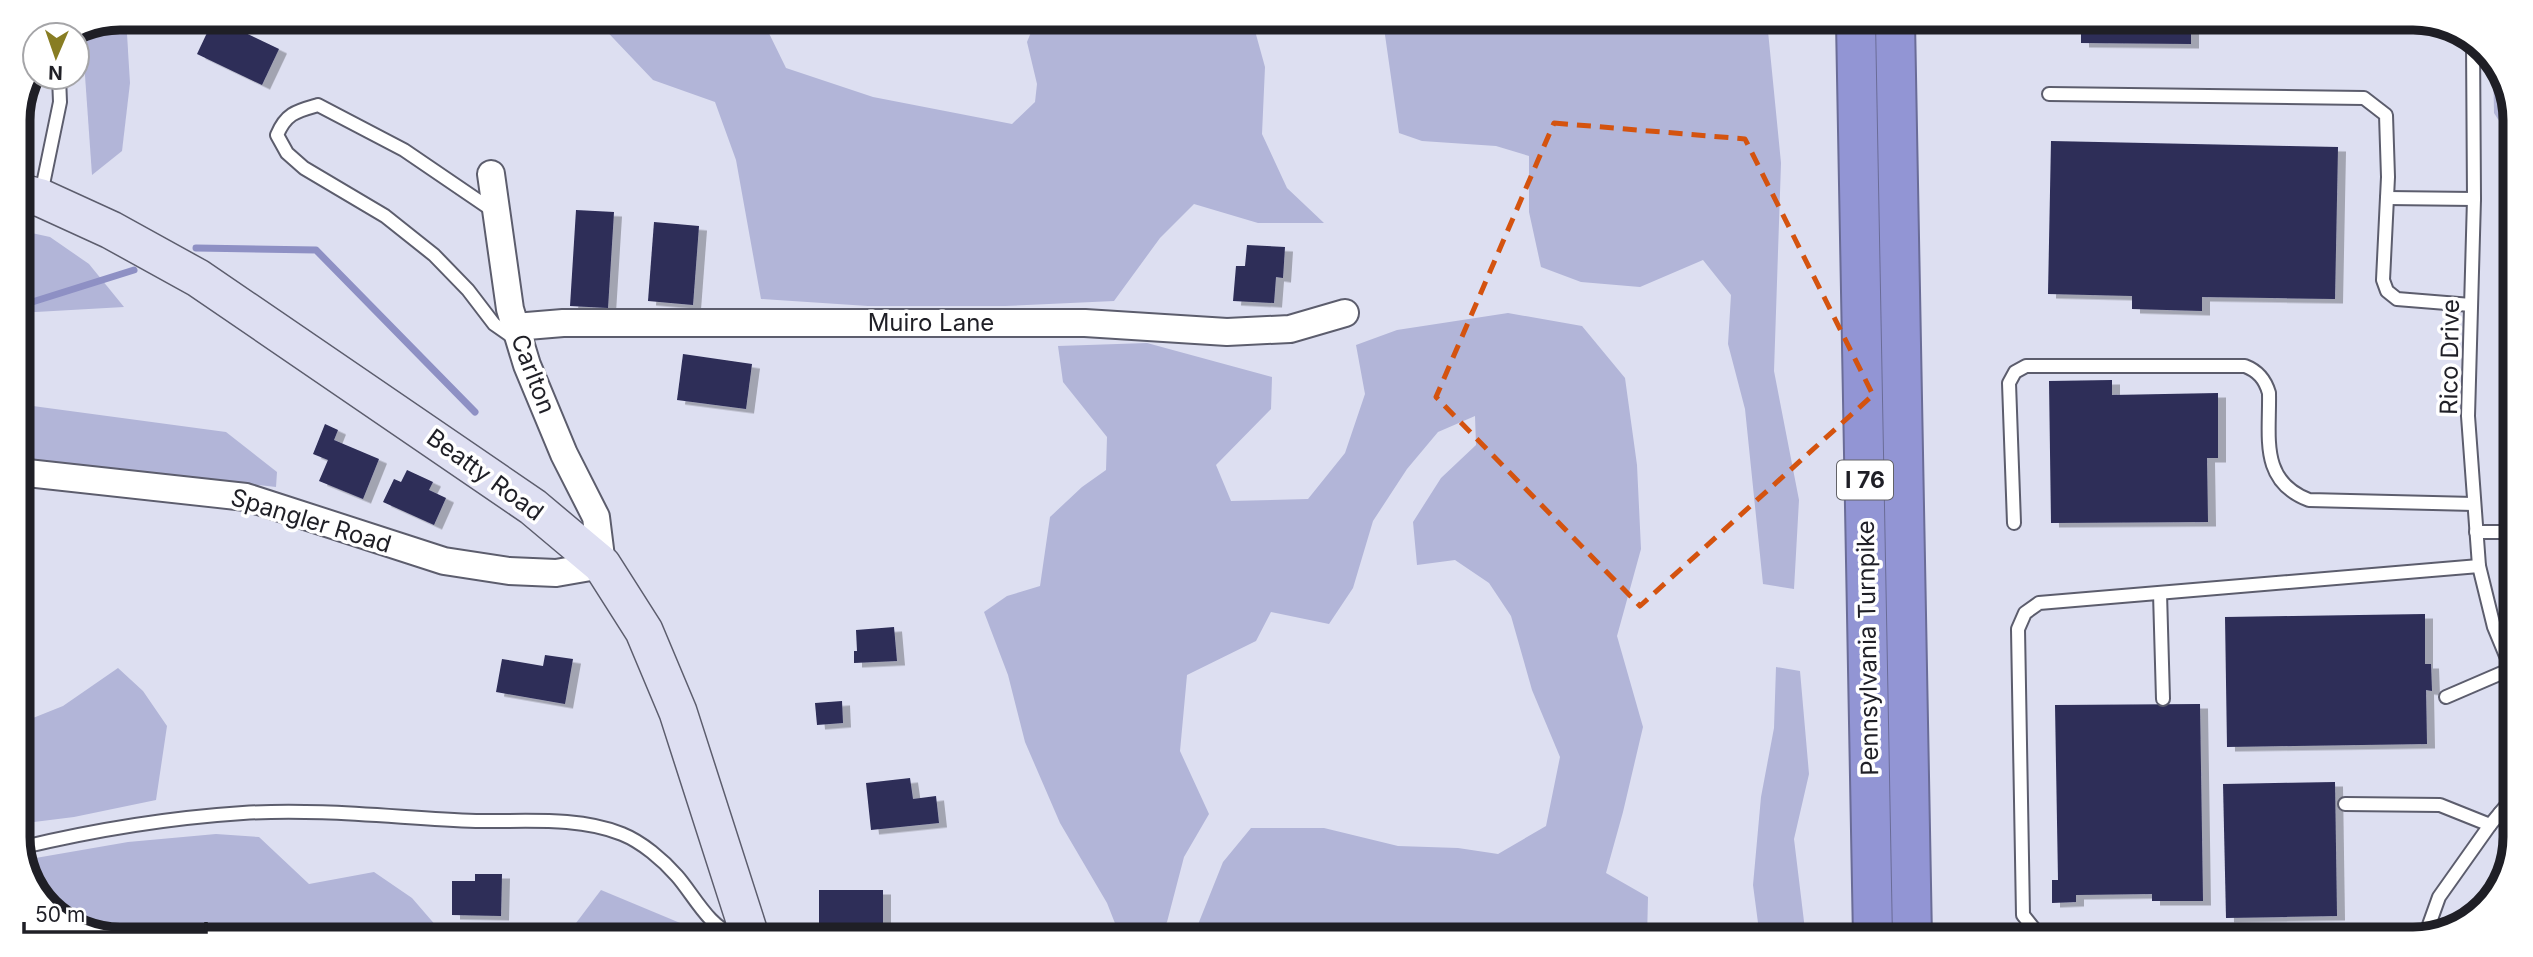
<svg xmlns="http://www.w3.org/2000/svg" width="2533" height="957" viewBox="0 0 2533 957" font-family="Inter,sans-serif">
<defs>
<filter id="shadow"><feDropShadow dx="8" dy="4.5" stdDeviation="0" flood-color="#0004"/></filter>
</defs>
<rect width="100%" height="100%" fill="#dddff1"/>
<g fill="#b2b5d8">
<polygon points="120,18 126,18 130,83 122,151 92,175 82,33"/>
<polygon points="595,19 762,19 786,68 873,97 1012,124 1035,102 1037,84 1027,42 1036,20 1252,20 1265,67 1262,134 1287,188 1324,223 1258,223 1194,204 1160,238 1114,301 1005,306 868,306 761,299 736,160 715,102 653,80"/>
<polygon points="1383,21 1767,21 1781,163 1774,371 1799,500 1794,589 1763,584 1745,409 1728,344 1731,295 1703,260 1640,287 1581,282 1541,267 1529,212 1529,156 1496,146 1422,141 1399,133"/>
<polygon points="2493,56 2515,112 2515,146 2494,113"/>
<polygon points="18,230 50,237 89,264 124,307 18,313"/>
<polygon points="1508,313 1582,326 1625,378 1637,465 1641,549 1617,636 1643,727 1623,812 1606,873 1648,897 1647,938 1193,937 1223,862 1251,828 1324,828 1398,846 1458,848 1498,854 1546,826 1560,757 1532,690 1511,616 1489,583 1455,560 1417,565 1413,522 1441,478 1476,445 1475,416 1438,432 1407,469 1373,521 1353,588 1329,624 1271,612 1256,641 1187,675 1180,751 1209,814 1184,857 1167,922 1156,936 1120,936 1107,903 1060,823 1025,742 1008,675 984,612 1007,596 1040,586 1050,517 1082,487 1106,470 1107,437 1063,382 1058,346 1147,343 1272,377 1271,409 1216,465 1231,501 1308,499 1345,453 1365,394 1356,345 1397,330"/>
<polygon points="18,404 226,432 277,472 276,487 68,464 18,461"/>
<polygon points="1776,667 1800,671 1809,774 1794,839 1806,938 1760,938 1753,885 1761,797 1774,728"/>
<polygon points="118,668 143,691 167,726 156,800 74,817 18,824 18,754 23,722 63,706"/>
<polygon points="216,834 259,837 309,884 374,872 412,898 444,935 86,934 39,900 24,860 128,842"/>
<polygon points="601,890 709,935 567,935"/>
</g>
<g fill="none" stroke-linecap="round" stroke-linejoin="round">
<g stroke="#8e90c4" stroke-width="7">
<polyline points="196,248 316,250 475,412"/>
<polyline points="18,302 29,303 134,270"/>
</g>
</g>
<g fill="#2d2d58" filter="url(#shadow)">
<polygon points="214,18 279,49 262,85 197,54"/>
<polygon points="2081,22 2191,22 2191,44 2081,43"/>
<polygon points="2051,141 2338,147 2335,299 2202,297 2202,311 2132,309 2132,296 2048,294"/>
<polygon points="576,210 614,212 608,308 570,306"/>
<polygon points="654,222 699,226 693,305 648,301"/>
<polygon points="1247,245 1285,247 1283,278 1276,277 1274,303 1233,301 1236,266 1245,266"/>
<polygon points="683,354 752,364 746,409 677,400"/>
<polygon points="2112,380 2112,395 2218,393 2218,458 2207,458 2208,522 2051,523 2049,381"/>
<polygon points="325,424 338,430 334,440 379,459 363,499 319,481 328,460 313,454"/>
<polygon points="407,470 433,482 429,490 446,498 434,525 383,502 394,479 401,482"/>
<polygon points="2425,614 2425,664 2431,664 2432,691 2426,690 2427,744 2227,747 2225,617"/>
<polygon points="894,627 897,661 854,663 854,651 857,651 856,630"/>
<polygon points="545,655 573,659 565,704 496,692 502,659 543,666"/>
<polygon points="842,701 843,723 817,725 815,703"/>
<polygon points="2200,704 2203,901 2152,901 2152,894 2076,895 2076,902 2052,903 2052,880 2058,880 2055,705"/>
<polygon points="910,778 913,799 936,796 939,823 871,830 866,783"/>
<polygon points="2335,782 2337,916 2226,918 2223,784"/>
<polygon points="475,874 502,874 501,916 452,915 452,881 475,881"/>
<polygon points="819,890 883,890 883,931 819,930"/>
<polygon points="918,924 920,936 889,936 889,927"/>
</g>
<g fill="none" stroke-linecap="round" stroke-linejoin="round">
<g stroke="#5c5d6d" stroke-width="16">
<g id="lane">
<polyline points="2473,42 2474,199 2468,416 2479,566 2494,627 2511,668"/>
<polyline points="2049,94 2364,98 2386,115 2388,177 2383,280 2387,291 2397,299 2471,305"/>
<polyline points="41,194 60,102 59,77"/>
<polyline points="2387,198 2474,199"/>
<path d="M495,212l-91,-62 -86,-45c-21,6 -32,8 -41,30l10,18 17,15 81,48 49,39 34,35 26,34 20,14"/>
<path d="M2014,523l-5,-140 6,-11 11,-6h219c13,5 20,13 24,27 1,44 -10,88 40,107l165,4"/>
<polyline points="2476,532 2512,532"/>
<polyline points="2160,593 2163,699"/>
<polyline points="2446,697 2511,669"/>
<polyline points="2345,804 2440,805 2490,825"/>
<polyline points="2500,813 2510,826"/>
<path d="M19,848c75,-18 147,-30 224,-35 78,-5 155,5 233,8 48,1 101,-5 146,13 20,8 41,26 55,42 16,18 33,53 58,59"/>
<polyline points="2425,936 2439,897 2490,825 2510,801"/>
<polyline points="2076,939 2035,930 2023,915 2018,629 2025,613 2039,603 2479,566"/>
</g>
</g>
<g stroke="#5c5d6d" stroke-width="30">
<g id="street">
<polyline points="515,327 563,323 1085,323 1227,332 1290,329 1345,313"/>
<polyline points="18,472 246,497 444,561 509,571 556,573 602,565 596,517 564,454 527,365 510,309 491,174"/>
</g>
</g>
<g stroke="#5c5d6d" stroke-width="40">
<polyline id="secondary" points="18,192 41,198 111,230 198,278 533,507 602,565 644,631 678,712 750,936"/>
</g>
<g stroke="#6a6c97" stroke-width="42">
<g id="highway">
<polyline points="1856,22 1873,938"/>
<polyline points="1895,22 1912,938"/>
</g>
</g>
<use href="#lane" stroke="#fff" stroke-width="12"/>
<use href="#street" stroke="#fff" stroke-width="26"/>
<use href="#secondary" stroke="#dedff2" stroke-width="37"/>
<use href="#highway" stroke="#9295d4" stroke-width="38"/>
</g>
<path fill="none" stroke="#d4530f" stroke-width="5" stroke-dasharray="14 9" stroke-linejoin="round" d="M1554,123l191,16 128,256 -233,211 -204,-209z"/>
<g text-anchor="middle" stroke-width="7" stroke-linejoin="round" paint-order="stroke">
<rect fill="#fff" stroke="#626267" stroke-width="2" x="1837" y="460.5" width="56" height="39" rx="5"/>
<g font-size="23" font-weight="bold" fill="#1f1f26">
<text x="1865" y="488">I 76</text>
</g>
<g font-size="24" fill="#1f1f26" stroke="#fff">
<text x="931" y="331">Muiro Lane</text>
<text transform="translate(2450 357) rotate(-89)" y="8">Rico Drive</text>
<text transform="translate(533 374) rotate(69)" y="8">Carlton</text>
<text transform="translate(485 475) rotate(36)" y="8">Beatty Road</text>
<text transform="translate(311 521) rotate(17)" y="8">Spangler Road</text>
<text transform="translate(1868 648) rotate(-91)" y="8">Pennsylvania Turnpike</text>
</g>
</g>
<path d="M0 0H2533V957H0ZM120 30H2413A90 90 0 0 1 2503 120V837A90 90 0 0 1 2413 927H120A90 90 0 0 1 30 837V120A90 90 0 0 1 120 30Z" fill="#fff" fill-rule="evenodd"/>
<path fill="none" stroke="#1f1f26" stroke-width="9" d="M120 30H2413A90 90 0 0 1 2503 120V837A90 90 0 0 1 2413 927H120A90 90 0 0 1 30 837V120A90 90 0 0 1 120 30Z"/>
<g transform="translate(56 56) rotate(182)"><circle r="33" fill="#ffffff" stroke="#a5a5a8" stroke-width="2"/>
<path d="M0-5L12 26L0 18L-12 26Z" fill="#887d23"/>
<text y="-10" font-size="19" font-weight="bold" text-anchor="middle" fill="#1f1f26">N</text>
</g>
<path d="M24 922v10h182v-10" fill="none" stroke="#1f1f26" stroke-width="3.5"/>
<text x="35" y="922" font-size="21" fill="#1f1f26" stroke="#ffffff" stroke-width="5" paint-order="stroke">50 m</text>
</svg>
